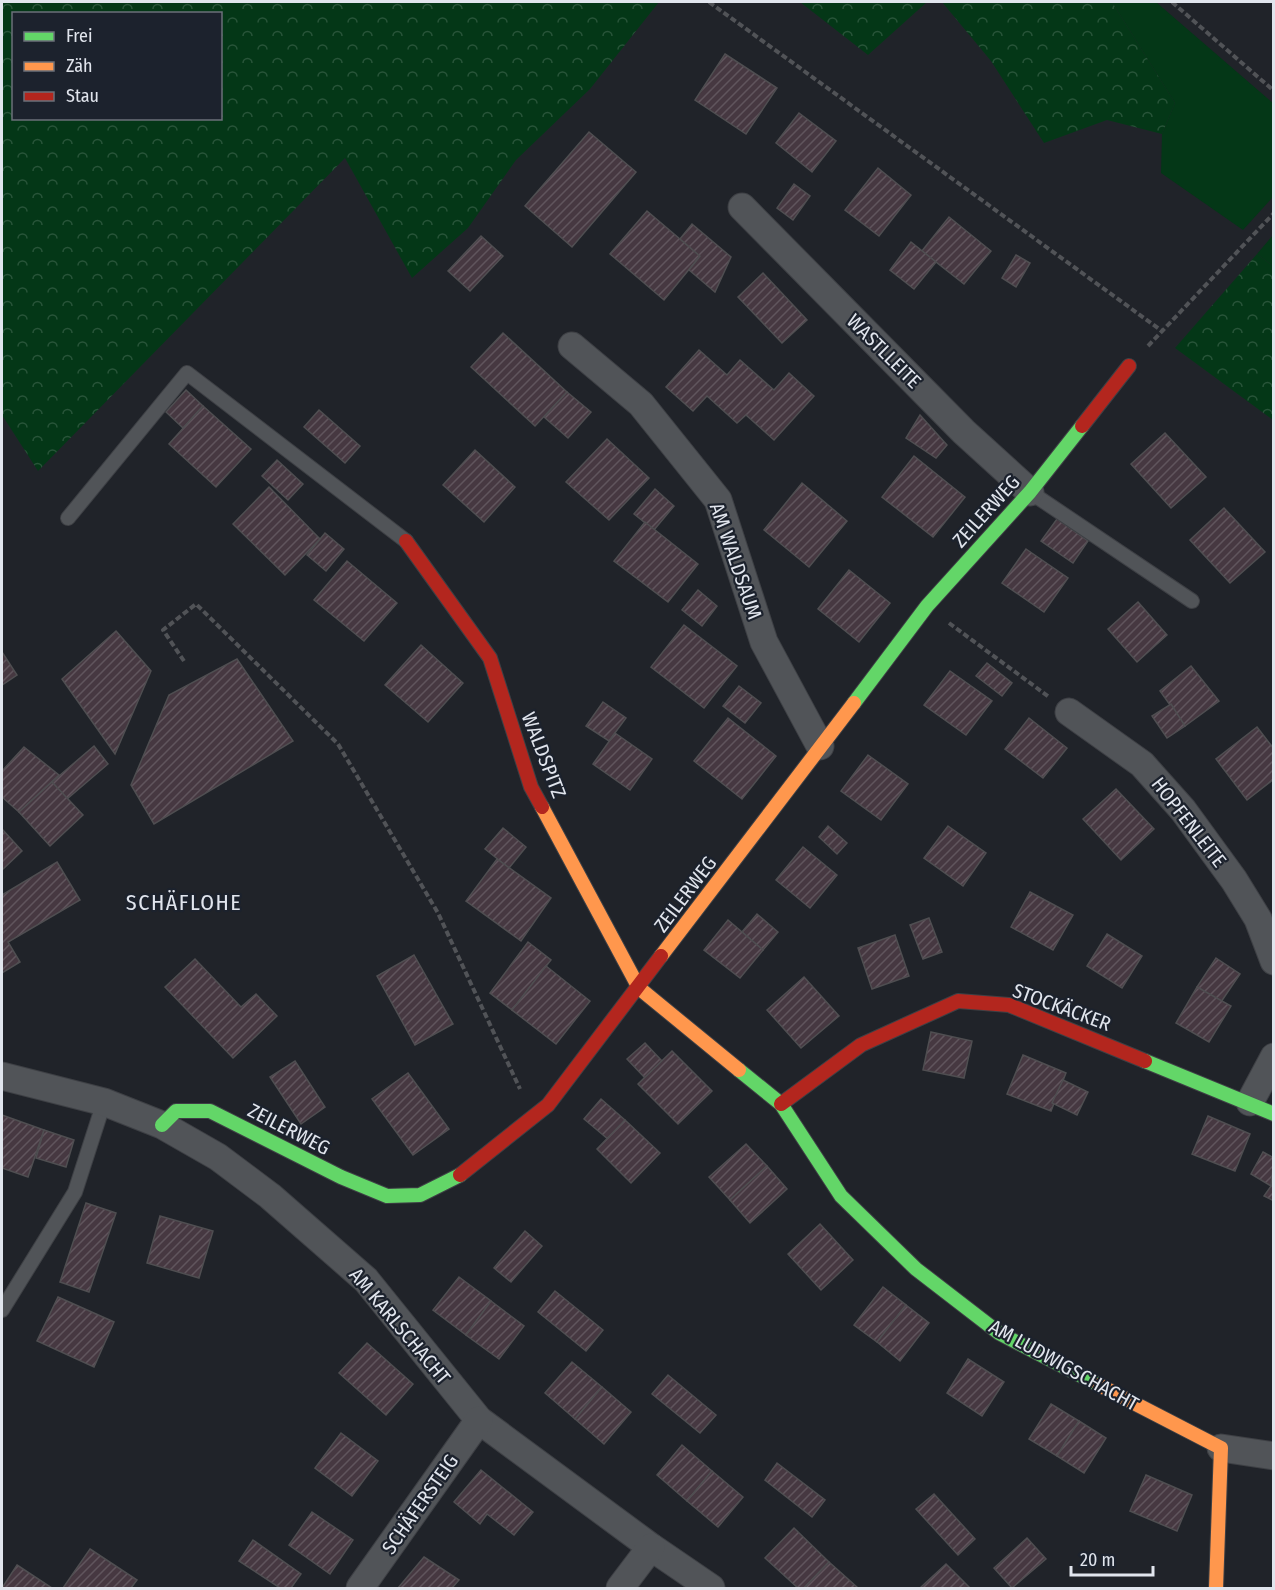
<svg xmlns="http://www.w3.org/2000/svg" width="1275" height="1590" viewBox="0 0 1275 1590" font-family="'Fira Sans Condensed',sans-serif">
<defs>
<pattern id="forest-crowns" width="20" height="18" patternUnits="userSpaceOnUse" patternTransform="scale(1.5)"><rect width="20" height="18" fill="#043717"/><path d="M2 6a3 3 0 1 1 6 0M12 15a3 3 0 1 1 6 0" fill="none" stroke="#285439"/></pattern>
<pattern id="building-hatch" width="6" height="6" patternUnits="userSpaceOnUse" patternTransform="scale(1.5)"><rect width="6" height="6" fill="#463841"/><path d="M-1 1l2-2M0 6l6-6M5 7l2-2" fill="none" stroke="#60555d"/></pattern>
</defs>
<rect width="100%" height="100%" fill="#202329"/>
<g fill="#043717">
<polygon points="1112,2 1156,2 1273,103 1273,197 1243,230 1161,173 1162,134 1175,103"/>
<polygon points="1273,235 1273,266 1257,254"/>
</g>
<g fill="url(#forest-crowns)" fill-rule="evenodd">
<path d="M2,2h657l-69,87 -74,71 -48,68 -56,50 -67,-120 -307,313 -36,-56zM14,14h206v104h-206z"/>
<polygon points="800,2 927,2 868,55"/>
<polygon points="942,2 1112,2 1175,103 1162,134 1107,120 1044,143 991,61"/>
<polygon points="1257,254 1273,266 1273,420 1175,348"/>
</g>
<g fill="url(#building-hatch)" stroke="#4f4e51" stroke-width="1.5">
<polygon points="725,54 777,88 746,134 695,100"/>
<polygon points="799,113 836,141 812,172 776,143"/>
<polygon points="589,132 636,172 572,247 525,206"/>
<polygon points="878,168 911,195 879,236 845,210"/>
<polygon points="794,184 810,196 793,220 777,208"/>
<polygon points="647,211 700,256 664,300 610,254"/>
<polygon points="949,217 991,251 964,284 922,251"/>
<polygon points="692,224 731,257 715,292 689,270 700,256 680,239"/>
<polygon points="481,236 503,256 470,291 448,271"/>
<polygon points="911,242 936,262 914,289 890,270"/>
<polygon points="1016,255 1030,263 1016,287 1002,278"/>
<polygon points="763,273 807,320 782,343 738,297"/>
<polygon points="503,333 567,392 535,426 471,367"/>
<polygon points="699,350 727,375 740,360 774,390 789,373 814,396 774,440 746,415 737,423 707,396 693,411 666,387"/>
<polygon points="186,390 203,406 183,428 166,412"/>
<polygon points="567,392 591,412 568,438 544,417"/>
<polygon points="203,406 251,449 216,487 169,444"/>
<polygon points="319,410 360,446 345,463 304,427"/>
<polygon points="920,415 947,445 936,458 906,438"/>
<polygon points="1165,433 1206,477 1171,508 1131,464"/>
<polygon points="607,439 649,478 609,520 566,482"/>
<polygon points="475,450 515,487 484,522 443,485"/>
<polygon points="914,456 965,497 933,537 882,497"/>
<polygon points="277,460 303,484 288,500 262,476"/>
<polygon points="802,483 847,521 809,567 764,530"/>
<polygon points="269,487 320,539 285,575 233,524"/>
<polygon points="655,489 674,506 654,530 634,514"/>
<polygon points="1224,508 1265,552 1230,583 1190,540"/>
<polygon points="1057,519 1088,541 1073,563 1041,541"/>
<polygon points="645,522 698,564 668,602 614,561"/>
<polygon points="325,533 344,549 326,571 307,555"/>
<polygon points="1026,549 1068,578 1044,612 1002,583"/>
<polygon points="347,561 397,603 364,641 314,600"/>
<polygon points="849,570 890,603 859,642 818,609"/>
<polygon points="698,590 717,606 702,626 682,610"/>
<polygon points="1138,602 1167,635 1137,662 1108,629"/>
<polygon points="684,625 737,666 704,708 651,667"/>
<polygon points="116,631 151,671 115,754 62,679"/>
<polygon points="421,645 463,683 428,722 385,685"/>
<polygon points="2,652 17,675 2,685"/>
<polygon points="237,659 293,741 154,824 131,785 169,695"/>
<polygon points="987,663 1012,683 1002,696 976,676"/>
<polygon points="1191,666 1219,701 1185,726 1160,691"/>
<polygon points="950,671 992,701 966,735 924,705"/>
<polygon points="739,686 761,703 745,723 723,706"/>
<polygon points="603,702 626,718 609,741 586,726"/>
<polygon points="1171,704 1185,726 1167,738 1152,716"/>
<polygon points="728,718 776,756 742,799 694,761"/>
<polygon points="1029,718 1067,748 1043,778 1005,749"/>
<polygon points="1257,727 1274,749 1274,779 1247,800 1216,759"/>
<polygon points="615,733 652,759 630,790 593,764"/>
<polygon points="94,746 108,764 67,799 52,782"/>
<polygon points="24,747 59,775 19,812 2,797 2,771"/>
<polygon points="868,755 908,784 881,820 841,791"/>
<polygon points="52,782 83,815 50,846 19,812"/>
<polygon points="1116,789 1154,829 1121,860 1083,819"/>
<polygon points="828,826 847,843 837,854 819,837"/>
<polygon points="948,826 986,853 963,886 924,858"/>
<polygon points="503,828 526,847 509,868 485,849"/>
<polygon points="2,829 22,851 2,870"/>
<polygon points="803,847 837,875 810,908 776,880"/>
<polygon points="497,859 551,898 521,941 466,901"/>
<polygon points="57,862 80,900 8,942 20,962 2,973 2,895"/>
<polygon points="1030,892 1073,915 1053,950 1011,927"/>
<polygon points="757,914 778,932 763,950 742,932"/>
<polygon points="929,918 942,952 923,959 910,925"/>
<polygon points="728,920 763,950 740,978 704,950"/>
<polygon points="1107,934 1142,956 1122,988 1087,966"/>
<polygon points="895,935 909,976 872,989 858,948"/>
<polygon points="528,942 551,960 512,1010 490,993"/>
<polygon points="414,955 453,1024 415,1045 377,976"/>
<polygon points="1216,958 1240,974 1221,1002 1197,987"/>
<polygon points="195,959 241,1007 256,994 277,1016 233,1058 165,987"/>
<polygon points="546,966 590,1001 556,1044 512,1010"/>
<polygon points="804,977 839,1016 801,1048 767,1010"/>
<polygon points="1197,987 1231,1006 1209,1042 1176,1023"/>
<polygon points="931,1032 972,1041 964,1078 923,1070"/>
<polygon points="645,1043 662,1061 645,1078 627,1059"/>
<polygon points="672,1051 712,1091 678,1124 638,1084"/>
<polygon points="1023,1055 1066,1073 1051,1111 1007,1094"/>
<polygon points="295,1061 325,1107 301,1124 270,1077"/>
<polygon points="408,1073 449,1129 413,1155 372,1099"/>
<polygon points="1063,1080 1088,1092 1077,1115 1052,1103"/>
<polygon points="601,1099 625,1120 609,1140 584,1119"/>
<polygon points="2,1115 44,1130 28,1177 2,1168"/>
<polygon points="1208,1116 1250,1134 1235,1171 1192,1154"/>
<polygon points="625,1120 660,1153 631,1183 597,1149"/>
<polygon points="44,1130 74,1140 66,1167 36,1158"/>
<polygon points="746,1144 767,1166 730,1200 709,1177"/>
<polygon points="1263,1152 1274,1158 1271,1186 1251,1174"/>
<polygon points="767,1166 787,1189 750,1223 730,1200"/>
<polygon points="1274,1182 1274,1201 1264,1196"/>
<polygon points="86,1203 116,1213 89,1292 60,1282"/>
<polygon points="160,1216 213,1231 199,1278 147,1263"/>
<polygon points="820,1224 853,1260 821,1290 788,1254"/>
<polygon points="525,1231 542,1246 511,1282 494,1268"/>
<polygon points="459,1277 491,1301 466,1335 433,1310"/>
<polygon points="883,1287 906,1305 877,1342 854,1325"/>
<polygon points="555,1291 603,1330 586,1351 538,1312"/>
<polygon points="58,1297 114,1322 94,1367 37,1341"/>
<polygon points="491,1301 524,1326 499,1359 466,1335"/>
<polygon points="906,1305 929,1323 900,1361 877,1342"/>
<polygon points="367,1343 413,1384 386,1415 339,1373"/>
<polygon points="968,1359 1004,1382 982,1416 947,1393"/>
<polygon points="572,1362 602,1387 575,1419 545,1393"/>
<polygon points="668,1375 716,1415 700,1433 652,1394"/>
<polygon points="602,1387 631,1412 604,1444 575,1419"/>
<polygon points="1051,1404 1079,1421 1057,1456 1029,1439"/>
<polygon points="1079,1421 1106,1438 1084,1473 1057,1456"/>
<polygon points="341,1433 378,1461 352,1496 315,1468"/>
<polygon points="682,1445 712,1471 687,1501 657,1475"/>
<polygon points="777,1463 825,1500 812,1517 765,1480"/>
<polygon points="481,1470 533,1512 514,1535 487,1514 480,1524 454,1502"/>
<polygon points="712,1471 743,1497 718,1527 687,1501"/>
<polygon points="1146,1475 1192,1495 1177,1531 1130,1511"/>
<polygon points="934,1494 975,1539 958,1555 916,1509"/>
<polygon points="312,1512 353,1540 330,1574 289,1545"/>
<polygon points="794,1528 829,1562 804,1588 798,1588 765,1558"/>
<polygon points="1027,1538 1046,1559 1012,1588 994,1568"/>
<polygon points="253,1540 301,1574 291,1588 280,1588 239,1561"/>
<polygon points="90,1549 137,1580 131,1588 63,1588"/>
<polygon points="424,1557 459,1580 452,1588 398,1588"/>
<polygon points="829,1562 858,1588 804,1588"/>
<polygon points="946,1564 970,1588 920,1588"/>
<polygon points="17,1565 52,1588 2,1588"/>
</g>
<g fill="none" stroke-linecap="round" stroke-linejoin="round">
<g stroke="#3e4045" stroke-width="16">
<g id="lane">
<polyline points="1030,492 1192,601"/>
<polyline points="68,518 187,373 406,541"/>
<polyline points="2,1310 75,1192 104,1102"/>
</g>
</g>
<g stroke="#3e4045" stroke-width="29">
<g id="street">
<polyline points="742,207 964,432 1030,492"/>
<polyline points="572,346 641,404 718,500 764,642 820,746"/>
<polyline points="1069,712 1142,764 1183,810 1234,880 1258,919 1274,961"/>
<polyline points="2,1076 104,1102 162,1125 218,1157 270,1196 366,1280 479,1420 651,1547 711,1588"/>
<polyline points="1250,1102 1274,1057"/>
<polyline points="1221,1448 1274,1456"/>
<polyline points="360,1588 479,1420"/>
<polyline points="620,1588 651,1547"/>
</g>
</g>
<g stroke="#3e4045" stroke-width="16">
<g id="fast">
<polyline points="854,703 927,606 1030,492 1082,426"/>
<polyline points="1145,1061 1274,1114"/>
<polyline points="739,1070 781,1104 841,1196 916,1269 999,1333 1099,1385"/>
<polyline points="162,1125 176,1111 210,1111 341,1177 387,1196 420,1195 460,1175"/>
</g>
</g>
<g stroke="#3e4045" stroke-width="16">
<g id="slow">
<polyline points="542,807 639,988 739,1070"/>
<polyline points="661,956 854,703"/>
<polyline points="1099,1385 1221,1448 1216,1588"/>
</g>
</g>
<g stroke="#3e4045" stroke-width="16">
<g id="jam">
<polyline points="1082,426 1129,366"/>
<polyline points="406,541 490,658 531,787 542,807"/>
<polyline points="781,1104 861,1045 958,1001 1009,1005 1145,1061"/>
<polyline points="460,1175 548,1105 661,956"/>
</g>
</g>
<g stroke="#515357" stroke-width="4" stroke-dasharray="6 3" stroke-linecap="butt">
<polyline points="709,2 1162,331"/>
<polyline points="1172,2 1274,91"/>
<polyline points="1148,346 1274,213"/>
<polyline points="949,623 1049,697"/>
<polyline points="184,661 163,630 196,604 338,744 438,913 520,1089"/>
</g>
<use href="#lane" stroke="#515458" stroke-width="14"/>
<use href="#street" stroke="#515458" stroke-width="27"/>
<use href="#fast" stroke="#63d668" stroke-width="14"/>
<use href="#slow" stroke="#ff974d" stroke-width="14"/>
<use href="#jam" stroke="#b3261e" stroke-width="14"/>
</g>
<g text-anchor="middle" stroke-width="4.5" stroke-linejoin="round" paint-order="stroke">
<g font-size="20" fill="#e1e5ed" stroke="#1c222d">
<text transform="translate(884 351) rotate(45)" y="7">WASTLLEITE</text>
<text transform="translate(986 511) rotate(-48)" y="7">ZEILERWEG</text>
<text transform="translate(736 561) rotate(71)" y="7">AM WALDSAUM</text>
<text transform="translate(544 755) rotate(69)" y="7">WALDSPITZ</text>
<text transform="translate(1189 822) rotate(52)" y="7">HOPFENLEITE</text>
<text transform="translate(685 894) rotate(-53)" y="7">ZEILERWEG</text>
<text transform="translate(1062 1007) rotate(20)" y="7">STOCKÄCKER</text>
<text transform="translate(289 1129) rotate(27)" y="7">ZEILERWEG</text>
<text transform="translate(400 1326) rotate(50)" y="7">AM KARLSCHACHT</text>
<text transform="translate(1064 1365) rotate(29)" y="7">AM LUDWIGSCHACHT</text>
<text transform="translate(420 1504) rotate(-55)" y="7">SCHÄFERSTEIG</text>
</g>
<g font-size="22" letter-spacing="1.5" fill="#e1e5ed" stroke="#1c222d">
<text x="184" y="910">SCHÄFLOHE</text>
</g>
</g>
<rect width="1275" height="1590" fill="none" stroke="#e1e5ed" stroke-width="6"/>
<rect x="12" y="12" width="210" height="108" fill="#1c222d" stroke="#6b707a" stroke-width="1.5"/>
<rect x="24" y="32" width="30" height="9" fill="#63d668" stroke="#6b707a" stroke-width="1.5"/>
<text x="66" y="42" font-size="18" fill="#e1e5ed">Frei</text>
<rect x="24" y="62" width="30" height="9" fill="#ff974d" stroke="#6b707a" stroke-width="1.5"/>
<text x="66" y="72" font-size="18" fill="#e1e5ed">Zäh</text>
<rect x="24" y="92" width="30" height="9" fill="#b3261e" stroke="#6b707a" stroke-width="1.5"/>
<text x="66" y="102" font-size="18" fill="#e1e5ed">Stau</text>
<path d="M1071 1566v9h82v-9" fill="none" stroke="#e1e5ed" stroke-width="3"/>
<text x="1080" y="1566" font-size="18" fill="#e1e5ed" stroke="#1c222d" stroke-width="4.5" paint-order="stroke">20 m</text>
</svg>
